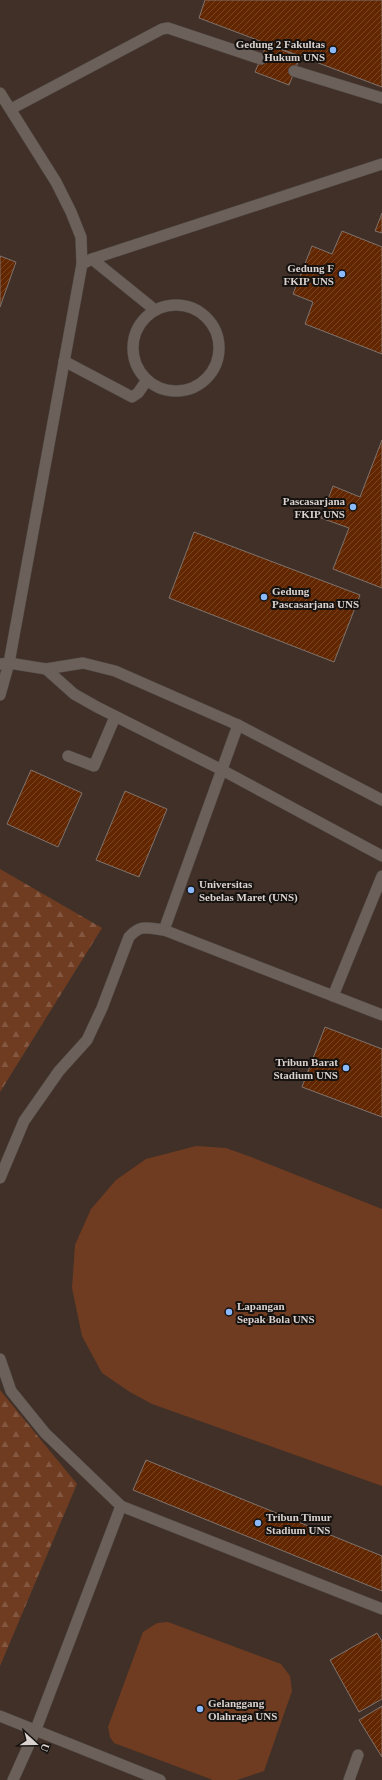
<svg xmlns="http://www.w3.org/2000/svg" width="382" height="1780" viewBox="0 0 382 1780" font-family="'Times New Roman',serif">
<defs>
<pattern id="forest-firs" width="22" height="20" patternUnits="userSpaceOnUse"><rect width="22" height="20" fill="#6f3c21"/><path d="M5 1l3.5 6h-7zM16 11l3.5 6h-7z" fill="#835740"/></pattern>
<pattern id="building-hatch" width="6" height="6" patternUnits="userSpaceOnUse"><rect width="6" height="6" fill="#622700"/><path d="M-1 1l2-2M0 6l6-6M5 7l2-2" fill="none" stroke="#784524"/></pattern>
</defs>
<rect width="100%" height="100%" fill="#322823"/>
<rect fill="#403028" x="0" y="0" width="382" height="1780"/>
<g fill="#6f3c21">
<polygon points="196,1146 226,1148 251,1157 382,1209 382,1486 152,1404 130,1392 102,1373 82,1336 72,1288 75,1245 91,1209 116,1180 146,1159"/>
<polygon points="168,1622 281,1664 290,1676 292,1691 264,1771 237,1780 213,1780 114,1743 110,1737 108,1727 143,1632 157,1623"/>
</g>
<g fill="url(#forest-firs)">
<polygon points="0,869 102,928 0,1092"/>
<polygon points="0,1390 77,1484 0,1666"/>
</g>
<g fill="url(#building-hatch)" stroke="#7e726d">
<polygon points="205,0 382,0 382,87 199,18"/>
<polygon points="267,44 300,57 289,85 255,72"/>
<polygon points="382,213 382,233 375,231"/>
<polygon points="342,231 382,247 382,354 305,324 313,302 293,294 312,246 332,254"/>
<polygon points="0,256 16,262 0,307"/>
<polygon points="382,440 382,588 333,569 349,528 321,518 333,486 360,497"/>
<polygon points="194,532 360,595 334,662 169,598"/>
<polygon points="31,770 82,793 58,847 7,824"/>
<polygon points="125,791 167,809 139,877 96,860"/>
<polygon points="325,1027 382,1049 382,1117 302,1087"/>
<polygon points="146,1460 382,1556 382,1591 133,1490"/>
<polygon points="377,1633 382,1641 382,1699 359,1712 330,1660"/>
<polygon points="382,1706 382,1757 359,1720"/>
</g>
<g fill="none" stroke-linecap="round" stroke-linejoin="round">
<g stroke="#4f4643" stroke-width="12">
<g id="service">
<polyline points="294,71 382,98"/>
<polyline points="0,93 56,182 71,212 81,237 82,264 9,663 0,695"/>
<polyline points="11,109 162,29 168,28 261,59"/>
<polyline points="92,259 155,310"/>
<polyline points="82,264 92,259 382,164"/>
<circle cx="176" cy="348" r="43"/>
<polyline points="64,361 132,397 138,393 147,380"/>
<polyline points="0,664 9,663 46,669 83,663 115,671 238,725 382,800"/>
<polyline points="46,669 74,694 97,707 222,770 382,856"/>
<polyline points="68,756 94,766 115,717"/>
<polyline points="164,930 238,725"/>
<polyline points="333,996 382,876"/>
<path d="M0,1178l24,-57 35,-50 28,-31 15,-32 27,-71c12,-13 19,-9 35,-7l218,85"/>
<polyline points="0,1359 11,1391 45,1433 121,1506 382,1609"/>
<polyline points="0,1716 160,1780"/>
<polyline points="13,1780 36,1729 121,1506"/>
<polyline points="349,1780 358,1755"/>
</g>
</g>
<use href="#service" stroke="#6b605a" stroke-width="11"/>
</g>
<g fill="#8bbafc" stroke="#161210" stroke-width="1.5">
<circle cx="333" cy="50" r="4"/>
<circle cx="342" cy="274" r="4"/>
<circle cx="353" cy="507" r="4"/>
<circle cx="264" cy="597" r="4"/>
<circle cx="191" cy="890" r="4"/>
<circle cx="346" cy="1068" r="4"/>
<circle cx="229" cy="1312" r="4"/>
<circle cx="258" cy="1523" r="4"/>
<circle cx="200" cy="1709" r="4"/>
</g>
<g text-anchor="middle" stroke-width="4" stroke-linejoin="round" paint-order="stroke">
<g font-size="11" font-weight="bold" fill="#d9d2cf" stroke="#161210" text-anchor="start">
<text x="325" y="48" text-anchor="end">Gedung 2 Fakultas<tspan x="325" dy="13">Hukum UNS</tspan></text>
<text x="334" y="272" text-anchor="end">Gedung F<tspan x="334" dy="13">FKIP UNS</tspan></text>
<text x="345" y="505" text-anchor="end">Pascasarjana<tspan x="345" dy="13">FKIP UNS</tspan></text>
<text x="272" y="595">Gedung<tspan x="272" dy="13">Pascasarjana UNS</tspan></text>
<text x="199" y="888">Universitas<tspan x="199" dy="13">Sebelas Maret (UNS)</tspan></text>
<text x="338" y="1066" text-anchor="end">Tribun Barat<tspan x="338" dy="13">Stadium UNS</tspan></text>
<text x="237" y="1310">Lapangan<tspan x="237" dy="13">Sepak Bola UNS</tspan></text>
<text x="266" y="1521">Tribun Timur<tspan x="266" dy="13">Stadium UNS</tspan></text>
<text x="208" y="1707">Gelanggang<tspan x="208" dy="13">Olahraga UNS</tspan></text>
</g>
</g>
<g transform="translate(36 1744) rotate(111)" stroke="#161210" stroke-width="3" paint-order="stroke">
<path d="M0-3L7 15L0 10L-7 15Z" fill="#d9d2cf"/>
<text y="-6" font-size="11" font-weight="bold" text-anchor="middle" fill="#d9d2cf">U</text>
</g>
</svg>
